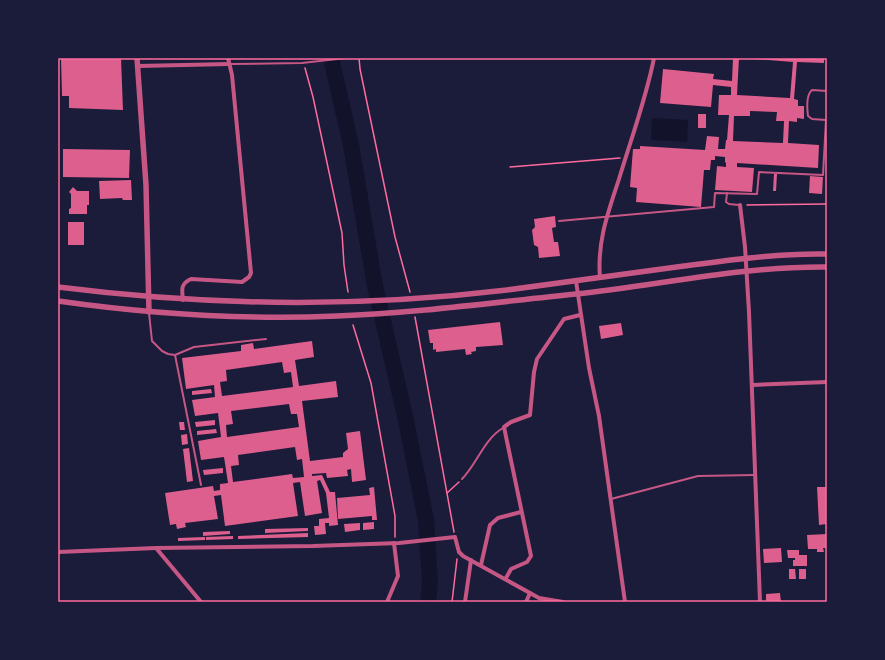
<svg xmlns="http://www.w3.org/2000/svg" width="885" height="660" viewBox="0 0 885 660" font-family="Commissioner,sans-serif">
<rect width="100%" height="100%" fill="#1b1b3a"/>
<polygon fill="#12122b" points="652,118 688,120 687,142 651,140"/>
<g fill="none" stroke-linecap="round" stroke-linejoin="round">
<polyline stroke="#12122b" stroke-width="16" points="331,58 351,145 375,286 405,416 426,520 430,582 428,602"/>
</g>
<g fill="#dd5f8e" fill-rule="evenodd">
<polygon points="61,58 121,58 123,110 69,108 69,96 62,96"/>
<path d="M733,58h6l-2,37 53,3 3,-36 -51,-4h82v5l-27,-1 -3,37 4,1v6h6v13l-7,-1v4l-8,-1 -1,22 31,2 -1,23 -81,-5v4l17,1 -2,24 -37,-2 2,-24 9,1v-4l-1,-1v-5l-10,-1v4h-4l-1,10h-6l-3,37 -65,-5 1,-14 -7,-1 3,-38h7v-3l65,4 2,-14 12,1 -1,12h7l1,-9h1l2,-25h-11l1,-20h12v-8l-18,-2 -2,22 -51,-4 3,-34 51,5 -1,5 19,2zM750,111l27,1 -1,9h8l-1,22 -50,-2 1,-25h16z"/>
<rect x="698" y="114" width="8" height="14"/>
<polygon points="63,149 130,150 129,178 63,177"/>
<polygon points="774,174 777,174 776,191 773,191"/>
<polygon points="810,176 823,177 822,194 809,193"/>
<polygon points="131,180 132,200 123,200 122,198 100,199 99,181"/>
<polygon points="73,187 77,191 89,191 89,205 87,205 87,214 69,214 69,209 71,208 71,194 69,192"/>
<polygon points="555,216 556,227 552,228 554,242 558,242 560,256 539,258 538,247 534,245 532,230 535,227 534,219"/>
<rect x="68" y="222" width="16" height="23"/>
<polygon points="500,322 503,345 476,347 476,351 471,352 472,354 466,355 465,349 436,352 436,349 433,350 433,343 430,343 428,330"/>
<polygon points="621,323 623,335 601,339 599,326"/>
<path d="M312,341l2,16 -19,3 4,26 37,-5 2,16 -36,4 8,60 33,-4v-4l5,-4 -2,-16 14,-2 6,49 -14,2 -1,-13 -4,1 1,6 -21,2 -1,-5 -14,1v2l10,-1 8,17h5l3,33 -9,1v-3h-4l1,11 -11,1 -1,-9h5v-7l10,-1 -3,-25 -6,-13 -3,1 5,32 -17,3 -5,-34 -7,1 5,33 -73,10 -4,-31 -7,1 4,23 -33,4 1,4 -9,2 -1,-5 -6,1 -5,-32 48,-7 1,5 6,-1v-6l8,-1 -4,-26 -23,3 -3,-19 23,-4 -3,-24 -23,3 -3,-16 23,-3 -1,-12 -28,4 -4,-31 59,-7v-6l12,-2 1,6zM282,362l2,11 7,-1 2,15 -71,9 -2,-14 7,-1 -1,-11zM289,404l2,10h6l2,13 -72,10 -1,-12 7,-1 -2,-13zM295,447l2,13 5,-1 2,18 -11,1 -1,-4 -59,8 -2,-16 8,-1 -1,-10z"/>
<polygon points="211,389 212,393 192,395 192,391"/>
<polygon points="215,420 215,425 196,427 195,422"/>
<polygon points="179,422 184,422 185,430 180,430"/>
<polygon points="216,429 217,433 197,435 197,431"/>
<polygon points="187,434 188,444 182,445 181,435"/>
<polygon points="189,448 193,481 187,482 183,449"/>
<polygon points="223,468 223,473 204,475 203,470"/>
<polygon points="374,487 377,520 372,520 372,516 338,519 337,498 370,495 369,488"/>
<polygon points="817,487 827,487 827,524 819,525"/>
<polygon points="374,522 374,529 363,530 363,523"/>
<polygon points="360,523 360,530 345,532 344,524"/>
<polygon points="308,528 308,531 265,533 265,529"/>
<polygon points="230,531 230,534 203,536 203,532"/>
<polygon points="308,533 308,537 238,539 238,536"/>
<polygon points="827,534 827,548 823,548 824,552 817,552 817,549 808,549 807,535"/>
<polygon points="233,536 233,539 206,540 206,537"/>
<polygon points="205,537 205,540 178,541 178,538"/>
<polygon points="781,548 782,562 764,563 763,549"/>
<polygon points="787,550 799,550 799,555 807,555 807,566 793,566 793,560 795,560 795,558 788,558"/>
<polygon points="789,569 795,569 796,579 789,579"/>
<rect x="799" y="569" width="7" height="10"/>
<polygon points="780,593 781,602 766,602 766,594"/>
</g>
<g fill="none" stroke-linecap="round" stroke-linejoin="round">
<g stroke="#ff6b9d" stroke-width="1.5">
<polyline points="359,58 360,69 395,237 410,292"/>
<polyline points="305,68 313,97 342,233 344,265 348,292"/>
<polyline points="510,167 620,158"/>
<polyline points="747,205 827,204"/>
<polyline points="415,317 454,532"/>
<polyline points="353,325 371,383 395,516 395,537"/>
<polyline points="447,493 459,482"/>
<polyline points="452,602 457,559"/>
</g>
<g stroke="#c65784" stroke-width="2">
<polyline points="231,64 302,63 346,58"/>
<path d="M826,120l-14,-1 -4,-3c-1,-8 -2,-21 4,-26l15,1"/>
<polyline points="727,193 726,202 729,204 739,205"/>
<polyline points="559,221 714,207 715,193 757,194 759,172 823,175 826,120"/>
<polyline points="149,313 152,341 162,351 168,354 175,355 194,347 266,339"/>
<polyline points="175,355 201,485"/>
<path d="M462,479c15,-15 22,-40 41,-51"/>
<polyline points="611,499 698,476 755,475"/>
</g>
<g stroke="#c65784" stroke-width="4">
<polyline points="138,66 229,64"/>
<polyline points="740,205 745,247 749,312 760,602"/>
<path d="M600,278c-3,-37 8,-65 19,-99 12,-40 27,-80 35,-121"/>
<polyline points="576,281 589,368 599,416 625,602"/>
<path d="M183,300c-1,-10 -3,-16 8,-21l51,3 7,-5 2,-4 -19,-198 -4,-17"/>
<polyline points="752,385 827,382"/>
<polyline points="156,548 201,602"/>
<polyline points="58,552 156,548 313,546 399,543 455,537 459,552 463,556 539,598 563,602"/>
<polyline points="481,565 490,525 498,518 521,512"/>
<polyline points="506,578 511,569 527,562 531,556 504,427 511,422 530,415 534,372 537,359 564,319 580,315"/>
<polyline points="387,602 398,576 394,543"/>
<polyline points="465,602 471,560"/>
<polyline points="526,602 530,593"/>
</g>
<g stroke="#c65784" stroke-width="5.5">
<polyline points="137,58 146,185 149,312"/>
<path d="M58,287c150,19 299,21 449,3 59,-8 118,-16 177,-24 47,-6 95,-13 143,-12"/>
<path d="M58,301c92,13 185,19 279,15 80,-3 160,-14 239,-22 84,-9 167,-28 251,-27"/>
</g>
</g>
<rect width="885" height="660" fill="none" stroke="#1b1b3a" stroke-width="118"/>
<rect x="59" y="59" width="767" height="542" fill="none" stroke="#ff6b9d" stroke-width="1.5"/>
</svg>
